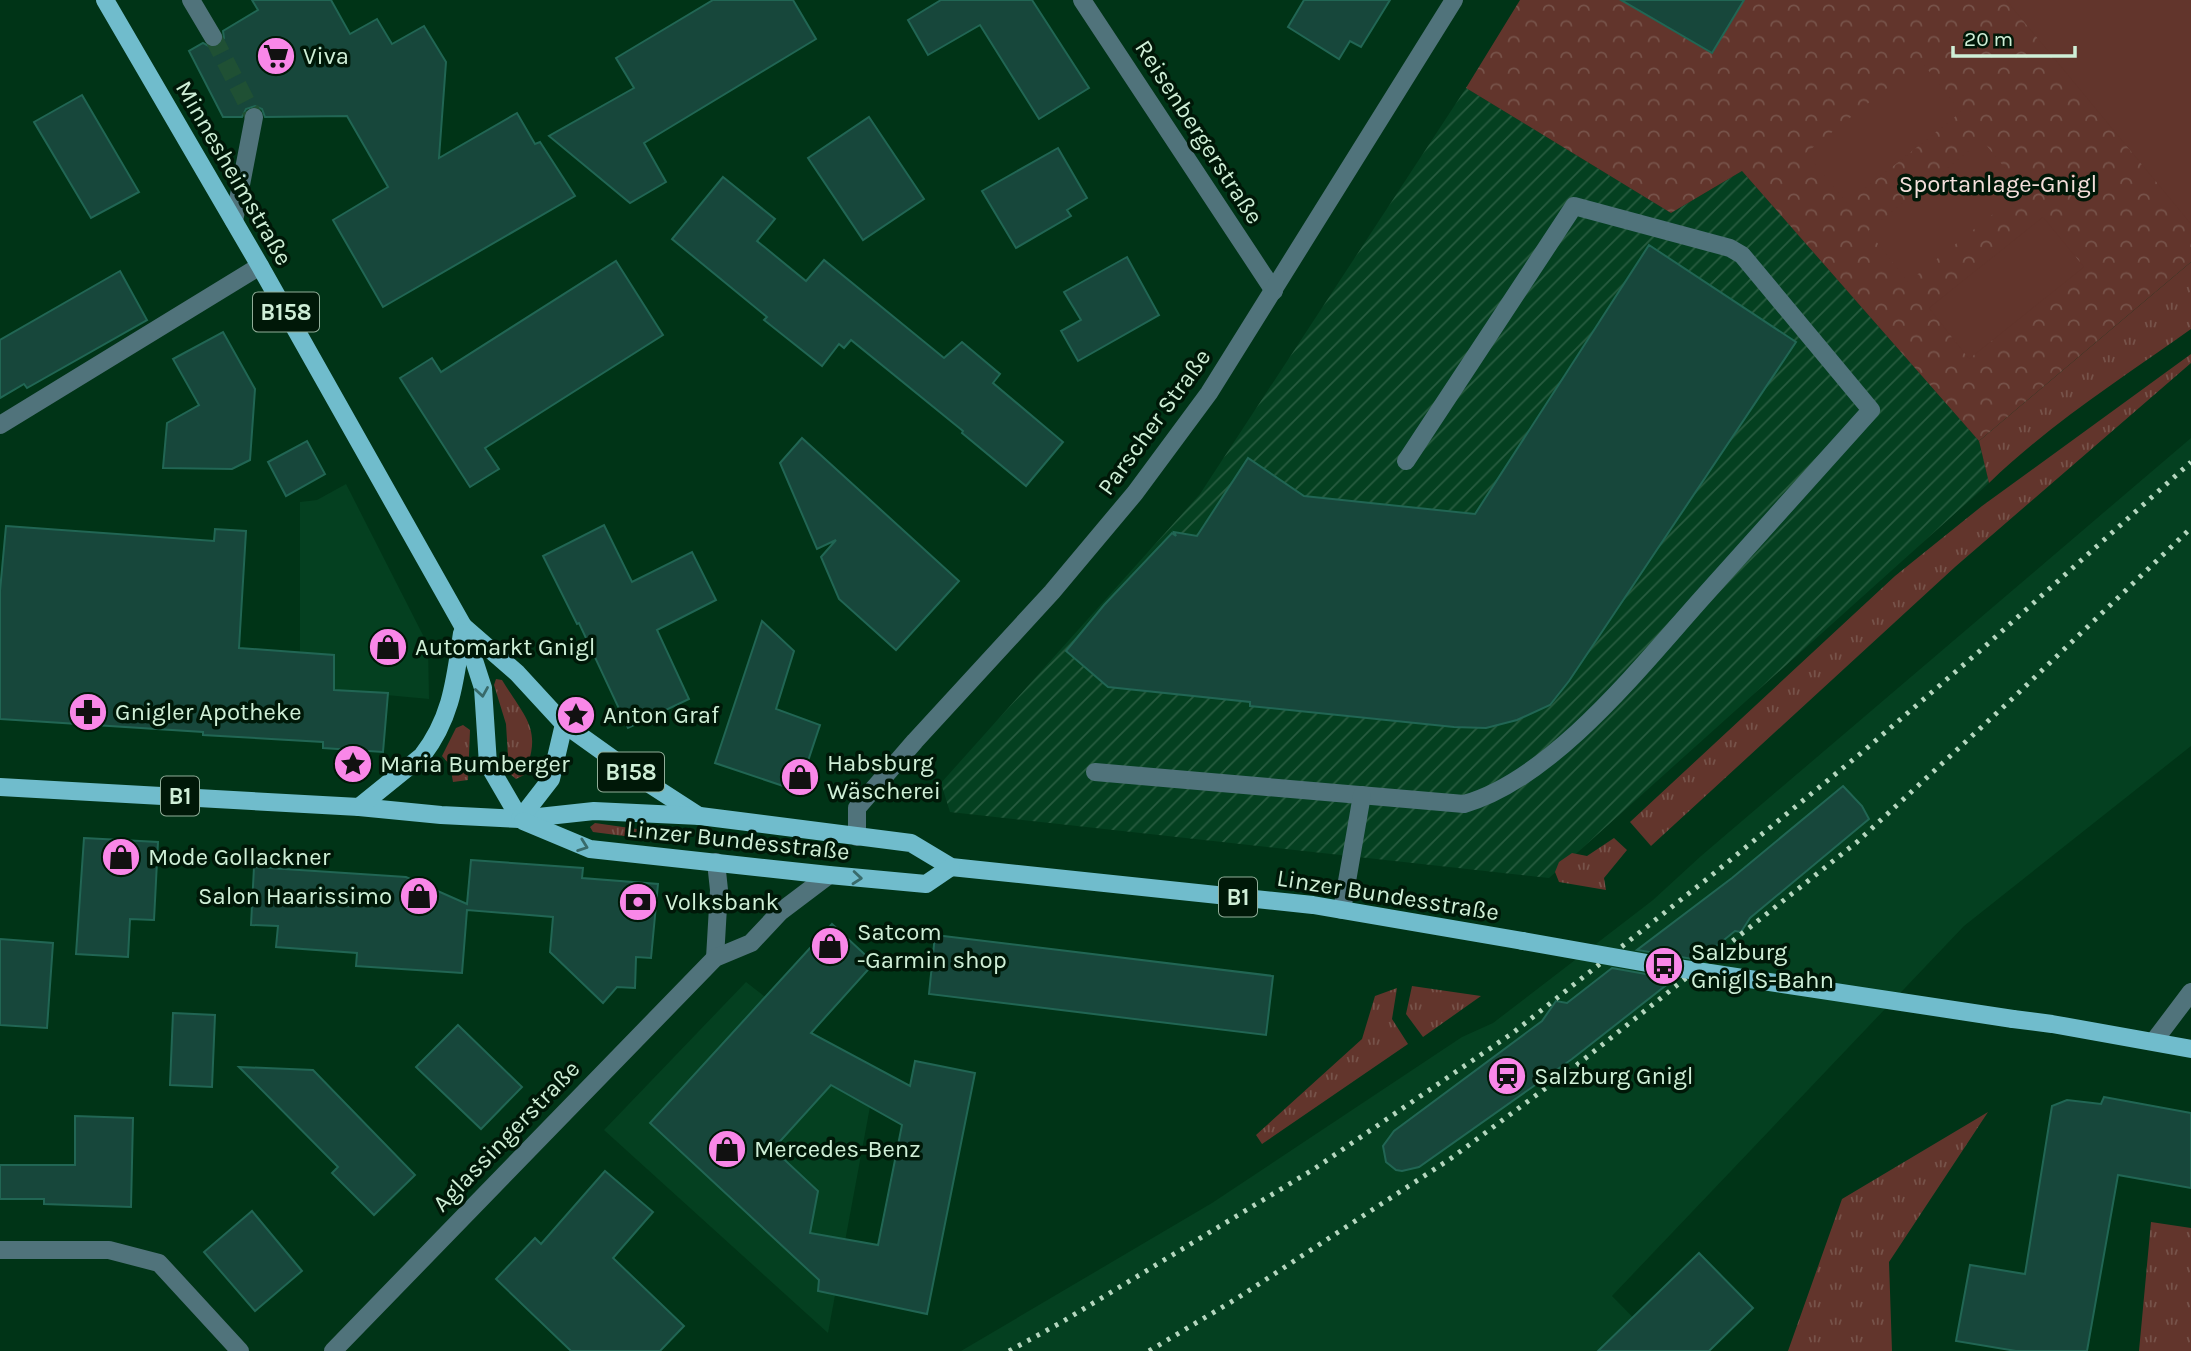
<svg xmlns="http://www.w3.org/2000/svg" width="2191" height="1351" viewBox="0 0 2191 1351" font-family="Karla,sans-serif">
<defs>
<pattern id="industrial-furrows" width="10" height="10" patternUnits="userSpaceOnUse" patternTransform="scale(1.75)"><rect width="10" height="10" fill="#044020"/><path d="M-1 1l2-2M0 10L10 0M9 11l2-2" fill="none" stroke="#285c40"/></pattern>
<pattern id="grass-tufts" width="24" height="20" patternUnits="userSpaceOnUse" patternTransform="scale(1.75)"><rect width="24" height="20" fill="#62352c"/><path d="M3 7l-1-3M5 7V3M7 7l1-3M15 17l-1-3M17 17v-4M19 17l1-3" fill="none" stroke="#77534a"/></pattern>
<pattern id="forest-crowns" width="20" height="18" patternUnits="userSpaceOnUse" patternTransform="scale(1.75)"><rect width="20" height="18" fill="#62352c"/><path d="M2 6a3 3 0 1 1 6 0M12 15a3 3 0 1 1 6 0" fill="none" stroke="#77534a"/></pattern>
</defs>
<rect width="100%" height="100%" fill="#003417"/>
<g fill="#044020">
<polygon points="2191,438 2191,746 1964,926 1612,1296 1666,1351 961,1351 1212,1203 1462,1037 1493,1023 1653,900 1701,856"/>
<polygon points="346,484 428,645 429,699 300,687 300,502 317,500"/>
<polygon points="746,982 814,1035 877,1069 828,1333 604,1130"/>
</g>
<polygon fill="url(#industrial-furrows)" points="1466,88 1671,213 1742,171 1979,441 1989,483 1549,878 950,812 941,783 1200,494"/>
<g fill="url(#grass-tufts)">
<path d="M2191,262v67c-69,49 -141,95 -202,154l-10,-42z"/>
<polygon points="2191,354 2191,363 1955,567 1651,846 1630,822 1895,576 1982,506"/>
<path d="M496,679l6,1c24,39 41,49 22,95l-8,4 -7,-6 -3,-49 -12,-39z"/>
<polygon points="463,725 470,730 468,780 453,782 450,765 442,756 456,728"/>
<polygon points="595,823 686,836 689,841 686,844 593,832 590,827"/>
<polygon points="1614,838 1627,850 1604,878 1606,890 1559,882 1555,872 1559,862 1572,853 1587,856"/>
<polygon points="1412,986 1481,996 1423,1037 1406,1014"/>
<polygon points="1397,988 1392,1019 1408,1044 1262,1144 1256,1135 1362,1039 1375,996"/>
<polygon points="1988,1112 1889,1262 1892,1351 1788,1351 1842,1199"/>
<polygon points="2151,1222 2191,1228 2191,1351 2139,1351"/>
</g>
<polygon fill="url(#forest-crowns)" points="1520,0 2191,0 2191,262 1979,441 1742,171 1671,213 1466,88"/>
<g fill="#62352c">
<polygon points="2006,0 2191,0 2191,224"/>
<polygon points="1921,61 1961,112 1847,203 1806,153"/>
<polygon points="1982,140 2023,190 1908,282 1868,231"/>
<polygon points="2043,217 2084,267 1969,359 1929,308"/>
</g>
<g fill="#17473b" stroke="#216654" stroke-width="2" fill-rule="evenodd">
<polygon points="252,0 331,0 350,34 377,19 392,44 424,26 446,62 439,158 517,113 535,144 540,142 575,196 383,307 333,220 388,187 347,116 265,117 262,109 255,106 246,109 242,117 223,117 189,51 203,43 212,48 219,46 224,38 223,31 258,10"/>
<polygon points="713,0 793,0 816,39 644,143 666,182 630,203 549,136 634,88 616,58"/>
<polygon points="941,0 1032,0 1089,88 1039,119 980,25 928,55 908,20"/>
<polygon points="1304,0 1390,0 1361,47 1350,41 1339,59 1288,27"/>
<polygon points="1621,0 1744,0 1712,53"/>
<polygon points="82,95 139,192 91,218 34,122"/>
<polygon points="869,117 924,199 863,240 808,158"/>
<polygon points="1058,148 1087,198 1067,210 1071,216 1016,248 982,191"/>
<polygon points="723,177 775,219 757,241 806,281 824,260 944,358 962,342 1000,374 993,383 1063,442 1026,486 962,433 963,431 851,340 844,348 839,344 822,366 764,320 767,317 672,239"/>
<polygon points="1649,245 1796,342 1569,681 1550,705 1517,720 1486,728 1454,727 1250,706 1250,702 1108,687 1066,651 1104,605 1172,533 1176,536 1174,532 1197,536 1248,458 1304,496 1475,514"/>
<polygon points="1127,257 1159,315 1078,361 1061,331 1081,320 1064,292"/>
<polygon points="616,261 663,335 485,448 499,469 470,487 400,378 432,358 441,372"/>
<polygon points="120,271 147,320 27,388 24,384 0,398 0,340"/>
<polygon points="223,332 255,389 250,460 232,469 163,468 167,423 199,405 173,359"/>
<polygon points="802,438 959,581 896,650 839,599 821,557 836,540 817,549 780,463"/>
<polygon points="307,441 325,474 286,496 268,462"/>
<polygon points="604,525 632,582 692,552 716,600 657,630 689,699 628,728 579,623 577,624 543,556"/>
<polygon points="6,526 214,541 215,529 246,531 239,648 334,655 334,690 388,693 383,752 323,748 323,742 203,735 203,732 0,719 0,591"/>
<polygon points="762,621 794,651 776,709 820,725 798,791 715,763"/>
<polygon points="1843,786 1862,806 1869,819 1750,918 1741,932 1735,931 1699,960 1637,950 1732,878"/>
<polygon points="84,838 158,842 154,920 130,919 128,957 76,954"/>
<polygon points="471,860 583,868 582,878 658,884 651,958 636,957 635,988 617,987 603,1003 550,952 553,917 467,910 462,973 356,966 357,953 276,947 278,926 251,925 254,867 406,877 467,904"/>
<path d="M832,924l42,39 -63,70 99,53 5,-25 60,12 -48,241 -109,-23 1,-11 -169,-157zM831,1085l71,40 -24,120 -68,-12 8,-42 -45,-42z"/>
<polygon points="935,935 1273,976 1266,1035 929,994"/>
<polygon points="0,939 53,943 47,1028 0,1025"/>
<polygon points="1612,968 1674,979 1572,1059 1419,1167 1402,1171 1396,1170 1386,1162 1383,1146 1394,1131 1542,1021 1556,1001 1567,1003"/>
<polygon points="173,1013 215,1015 212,1087 170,1085"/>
<polygon points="458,1025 522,1087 481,1129 416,1067"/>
<polygon points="239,1067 313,1070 415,1175 374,1215 332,1173 338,1167"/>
<polygon points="2104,1097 2191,1113 2191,1188 2118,1175 2087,1351 2016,1351 1956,1341 1970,1265 2025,1274 2052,1106 2067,1100 2101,1104"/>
<polygon points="75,1116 133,1118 131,1207 44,1204 44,1199 0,1199 0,1165 75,1165"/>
<polygon points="605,1171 653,1212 613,1258 684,1326 660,1351 571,1351 496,1279 535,1238 541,1244"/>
<polygon points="252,1211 302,1271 255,1311 204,1252"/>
<polygon points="1699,1253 1753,1308 1709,1351 1598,1351"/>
</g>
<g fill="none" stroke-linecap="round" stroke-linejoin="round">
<polyline stroke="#1f5034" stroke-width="18" stroke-dasharray="18 9" stroke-linecap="butt" points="213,37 254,117"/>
<g stroke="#50737b" stroke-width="18">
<polyline points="191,0 213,37"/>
<polyline points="1082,0 1274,291"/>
<polyline points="234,221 254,117"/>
<polyline points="0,425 260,266"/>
<path d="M1095,772l369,32c89,-25 178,-139 239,-207 56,-63 112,-125 168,-187l-129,-155 -12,-7 -156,-42 -168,255"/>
<polyline points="857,837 857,808 915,741 1052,592 1135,493 1209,393 1454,0"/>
<polyline points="1342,910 1362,795"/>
<polyline points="715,958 719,890 716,862"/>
<polyline points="2154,1041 2191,992"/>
<polyline points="0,1250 109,1250 159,1263 240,1351"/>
<polyline points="333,1351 715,958 751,943 780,912 829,875"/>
</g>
<g stroke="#70bccc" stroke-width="18">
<polyline points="105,0 260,266 463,626 483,688 488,764 520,819"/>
<polyline points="463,626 517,673 564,724 634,774 699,816"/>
<polyline points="0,787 359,807 441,815 520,819 594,811 700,816 911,843 951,867 1313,905 1523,941"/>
<path d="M359,807l63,-51c30,-39 33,-76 40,-123"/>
<polyline points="520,819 551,779 564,724"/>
<polyline points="523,821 590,849 829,875 926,884 951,867"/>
<polyline points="2013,1019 2052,1024 2191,1049"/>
</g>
<g stroke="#b4d6be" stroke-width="5" stroke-dasharray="3.5 7" stroke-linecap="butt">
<polyline points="1009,1351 1062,1322 1314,1169 1514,1032 1707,879 1860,754 1982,649 2191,462"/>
<polyline points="1149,1351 1236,1299 1450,1159 1573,1068 1857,842 2012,699 2191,528"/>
</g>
<polyline stroke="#70bccc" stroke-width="18" points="1523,941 1664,966 2013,1019"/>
</g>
<defs><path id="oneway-chevron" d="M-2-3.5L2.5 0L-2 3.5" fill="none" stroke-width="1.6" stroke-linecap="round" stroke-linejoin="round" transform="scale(1.75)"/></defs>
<g stroke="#386a6a">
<use href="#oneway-chevron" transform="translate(482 692) rotate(81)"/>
<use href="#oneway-chevron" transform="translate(583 846) rotate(20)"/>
<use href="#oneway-chevron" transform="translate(857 878) rotate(5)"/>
</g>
<defs>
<g id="supermarket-disc" transform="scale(2.0125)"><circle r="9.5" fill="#f987e8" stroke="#001808"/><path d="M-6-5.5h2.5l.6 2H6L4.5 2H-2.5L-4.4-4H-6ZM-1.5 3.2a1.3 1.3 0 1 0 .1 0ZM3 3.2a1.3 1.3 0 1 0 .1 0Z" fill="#111"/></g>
<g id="shop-disc" transform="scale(2.0125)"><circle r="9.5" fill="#f987e8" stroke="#001808"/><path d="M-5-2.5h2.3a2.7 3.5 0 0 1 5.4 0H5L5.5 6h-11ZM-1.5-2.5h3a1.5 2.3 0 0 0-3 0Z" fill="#111"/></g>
<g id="pharmacy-disc" transform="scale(2.0125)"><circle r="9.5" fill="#f987e8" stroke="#001808"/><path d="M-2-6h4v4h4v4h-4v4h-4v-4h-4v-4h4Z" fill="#111"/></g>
<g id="sight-disc" transform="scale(2.0125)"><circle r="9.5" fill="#f987e8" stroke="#001808"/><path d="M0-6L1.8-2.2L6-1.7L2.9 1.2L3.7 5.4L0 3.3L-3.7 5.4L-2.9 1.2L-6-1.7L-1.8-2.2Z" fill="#111"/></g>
<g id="bank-disc" transform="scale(2.0125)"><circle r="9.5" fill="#f987e8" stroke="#001808"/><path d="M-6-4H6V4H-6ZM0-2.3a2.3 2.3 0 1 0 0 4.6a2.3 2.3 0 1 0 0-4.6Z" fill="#111"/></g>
<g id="bus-disc" transform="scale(2.0125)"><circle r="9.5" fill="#f987e8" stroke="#001808"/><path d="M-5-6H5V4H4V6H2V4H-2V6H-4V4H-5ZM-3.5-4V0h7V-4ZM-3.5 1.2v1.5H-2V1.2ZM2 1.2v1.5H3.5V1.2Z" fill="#111"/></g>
<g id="station-disc" transform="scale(2.0125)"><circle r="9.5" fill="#f987e8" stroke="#001808"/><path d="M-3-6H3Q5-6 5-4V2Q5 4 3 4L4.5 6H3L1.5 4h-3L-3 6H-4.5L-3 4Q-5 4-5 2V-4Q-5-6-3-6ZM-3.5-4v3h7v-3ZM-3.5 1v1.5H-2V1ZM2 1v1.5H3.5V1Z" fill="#111"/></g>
</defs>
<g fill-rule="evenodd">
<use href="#supermarket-disc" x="276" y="56"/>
<use href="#shop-disc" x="388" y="647"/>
<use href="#pharmacy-disc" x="88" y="712"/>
<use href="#sight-disc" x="576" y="715"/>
<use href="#sight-disc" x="353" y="764"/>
<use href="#shop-disc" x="800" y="777"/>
<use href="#shop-disc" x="121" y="857"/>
<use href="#shop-disc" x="419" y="896"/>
<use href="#bank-disc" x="638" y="902"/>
<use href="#shop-disc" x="830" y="946"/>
<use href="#bus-disc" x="1664" y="966"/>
<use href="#station-disc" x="1507" y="1076"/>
<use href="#shop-disc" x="727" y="1149"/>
</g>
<g text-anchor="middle" stroke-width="7" stroke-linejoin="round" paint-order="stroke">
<g fill="#001808" stroke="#91ae99" stroke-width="2">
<rect x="253" y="292.5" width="66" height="39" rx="5"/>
<rect x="598" y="752.5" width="66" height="39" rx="5"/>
<rect x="161" y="776.5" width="38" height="39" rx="5"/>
<rect x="1219" y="877.5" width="38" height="39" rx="5"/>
</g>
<g font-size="23" font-weight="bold" fill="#cfefd7">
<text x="286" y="320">B158</text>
<text x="631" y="780">B158</text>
<text x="180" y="804">B1</text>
<text x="1238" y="905">B1</text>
</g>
<g font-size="24" fill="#cfefd7" stroke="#001808" text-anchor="start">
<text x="303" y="64">Viva</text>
<text x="415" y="655">Automarkt Gnigl</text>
<text x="115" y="720">Gnigler Apotheke</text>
<text x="603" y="723">Anton Graf</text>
<text x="827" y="771">Habsburg<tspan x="827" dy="28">Wäscherei</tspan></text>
<text x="380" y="772">Maria Bumberger</text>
<text x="148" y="865">Mode Gollackner</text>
<text x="392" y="904" text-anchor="end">Salon Haarissimo</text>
<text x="665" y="910">Volksbank</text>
<text x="857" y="940">Satcom<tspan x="857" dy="28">-Garmin shop</tspan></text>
<text x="1691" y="960">Salzburg<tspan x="1691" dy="28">Gnigl S-Bahn</tspan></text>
<text x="1534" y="1084">Salzburg Gnigl</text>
<text x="754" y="1157">Mercedes-Benz</text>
</g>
<g font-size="24" fill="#cfefd7" stroke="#001808">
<text transform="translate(1199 132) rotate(57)" y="8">Reisenbergerstraße</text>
<text transform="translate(234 173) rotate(60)" y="8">Minnesheimstraße</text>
<text transform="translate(1154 422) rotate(-54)" y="8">Parscher Straße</text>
<text transform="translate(738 840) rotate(6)" y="8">Linzer Bundesstraße</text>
<text transform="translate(1388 895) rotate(9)" y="8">Linzer Bundesstraße</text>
<text transform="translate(506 1136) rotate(-46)" y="8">Aglassingerstraße</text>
</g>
<g font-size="24" fill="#f4dfdb" stroke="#001808">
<text x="1998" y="192">Sportanlage-Gnigl</text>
</g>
</g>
<path d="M1953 46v10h122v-10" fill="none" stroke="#cfefd7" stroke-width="3.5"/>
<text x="1964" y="46" font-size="21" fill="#cfefd7" stroke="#001808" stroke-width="5" paint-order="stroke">20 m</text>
</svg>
